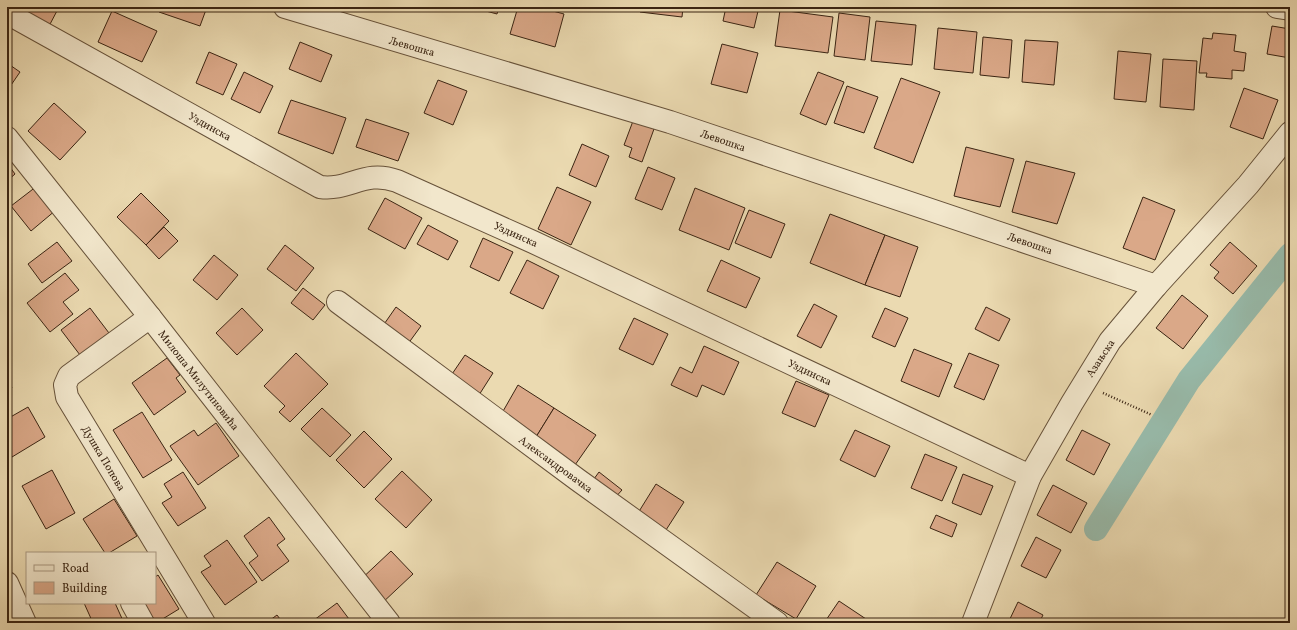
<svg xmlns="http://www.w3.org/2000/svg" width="1297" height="630" viewBox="0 0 1297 630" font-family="Vollkorn,serif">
<rect width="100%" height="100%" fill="#ebdab1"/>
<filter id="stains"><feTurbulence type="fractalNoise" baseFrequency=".005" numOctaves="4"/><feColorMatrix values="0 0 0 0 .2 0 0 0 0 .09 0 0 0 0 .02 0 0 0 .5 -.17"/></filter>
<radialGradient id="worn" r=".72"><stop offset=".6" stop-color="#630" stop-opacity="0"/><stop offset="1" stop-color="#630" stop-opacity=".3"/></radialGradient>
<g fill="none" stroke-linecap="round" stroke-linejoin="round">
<polyline stroke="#98bbab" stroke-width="24" points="1096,529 1189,380 1290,255"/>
</g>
<g fill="#daa888" stroke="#3b2513">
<polygon points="7,7 59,7 48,28"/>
<polygon points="161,7 207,7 200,26 159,12"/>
<polygon points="471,7 499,7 497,14"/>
<polygon points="518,7 538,7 564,14 555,47 510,34"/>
<polygon points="640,7 683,7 682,17 640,12"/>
<polygon points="726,7 759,7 754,28 723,21"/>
<polygon points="780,10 833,17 828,53 775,46"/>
<polygon points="112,11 157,31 142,62 98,42"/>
<polygon points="839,13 870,17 865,60 834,56"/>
<polygon points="876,21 916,25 912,65 871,61"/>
<polygon points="1272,26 1290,29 1290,58 1267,54"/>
<polygon points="938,28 977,32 973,73 934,69"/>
<polygon points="1213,33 1236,35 1234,51 1246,53 1244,71 1232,70 1232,79 1206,77 1207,73 1199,73 1203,38 1212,39"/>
<polygon points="983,37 1012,40 1009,78 980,75"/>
<polygon points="1025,40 1058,42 1054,85 1022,82"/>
<polygon points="300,42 332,55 321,82 289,69"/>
<polygon points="722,44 758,53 747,93 711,84"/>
<polygon points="1118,51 1151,54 1146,102 1114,99"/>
<polygon points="209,52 237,64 223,95 196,83"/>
<polygon points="1163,59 1197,61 1194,110 1160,107"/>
<polygon points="7,63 20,72 7,91"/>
<polygon points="244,72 273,86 260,113 231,99"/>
<polygon points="818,72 844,82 826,125 800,114"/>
<polygon points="901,78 940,92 913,163 874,148"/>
<polygon points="438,80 467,91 453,125 424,113"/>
<polygon points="847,86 878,97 864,133 834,123"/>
<polygon points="1244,88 1278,100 1263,139 1230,127"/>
<polygon points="291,100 346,118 333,154 278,133"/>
<polygon points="54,103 86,132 60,160 28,131"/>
<polygon points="366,119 409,133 398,161 356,147"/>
<polygon points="633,121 654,129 642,162 629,157 632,148 624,145"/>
<polygon points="582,144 609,156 596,187 569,175"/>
<polygon points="966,147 1014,159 1000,207 954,196"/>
<polygon points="1026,161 1075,173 1057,224 1012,212"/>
<polygon points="7,163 15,174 7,181"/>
<polygon points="648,167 675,178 662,210 635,199"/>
<polygon points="37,186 56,210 31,231 11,206"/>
<polygon points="557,187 591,202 571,245 538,229"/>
<polygon points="695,188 745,208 729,250 679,230"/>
<polygon points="141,193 169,221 146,245 117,217"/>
<polygon points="1143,197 1175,210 1155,260 1123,248"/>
<polygon points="385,198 422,218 405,249 368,229"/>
<polygon points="749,210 785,224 771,258 735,243"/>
<polygon points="830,214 885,235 865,285 810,263"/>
<polygon points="428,225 458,241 448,260 417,244"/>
<polygon points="164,227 178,241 159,259 146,245"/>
<polygon points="885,235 918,247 900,297 865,285"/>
<polygon points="483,238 513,252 499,281 470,267"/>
<polygon points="57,242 72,261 42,283 28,264"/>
<polygon points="1230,242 1257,266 1233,294 1214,278 1219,272 1210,265"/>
<polygon points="285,245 314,268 296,291 267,269"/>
<polygon points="214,255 238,275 217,300 193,280"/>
<polygon points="527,260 559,276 543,309 510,293"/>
<polygon points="721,260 760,278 746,308 707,291"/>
<polygon points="65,273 79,290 63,302 73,314 50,332 27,303"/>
<polygon points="303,288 325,305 313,320 291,303"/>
<polygon points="1182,295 1208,316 1183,349 1156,328"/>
<polygon points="814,304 837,316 821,348 797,336"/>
<polygon points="396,307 421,326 405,348 380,330"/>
<polygon points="986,307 1010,319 999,341 975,329"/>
<polygon points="90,308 109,333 80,355 61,330"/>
<polygon points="242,308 263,330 237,355 216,333"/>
<polygon points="885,308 908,318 895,347 872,337"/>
<polygon points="634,318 668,334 653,365 619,349"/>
<polygon points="704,346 739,362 724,395 702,385 697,397 671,385 680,367 692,373"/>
<polygon points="914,349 952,364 939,397 901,381"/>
<polygon points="296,353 328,384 290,422 279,412 285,406 264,386"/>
<polygon points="969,353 999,365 984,400 954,387"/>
<polygon points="465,355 493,373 479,395 450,377"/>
<polygon points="167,358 180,375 176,378 186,392 154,415 132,383"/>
<polygon points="7,379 12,388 7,391"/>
<polygon points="796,381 829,395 815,427 782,413"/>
<polygon points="518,385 554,408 536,437 502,413"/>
<polygon points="28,407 45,437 12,457 7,448 7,419"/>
<polygon points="322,408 351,435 330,457 301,429"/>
<polygon points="554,408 596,435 575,465 536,437"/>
<polygon points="142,412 172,460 143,478 113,430"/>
<polygon points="216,423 239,456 198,485 170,446 194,430 198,436"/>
<polygon points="855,430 890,446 875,477 840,460"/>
<polygon points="1082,430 1110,444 1094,475 1066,460"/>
<polygon points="364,431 392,459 364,488 336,460"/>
<polygon points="925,454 957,467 942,501 911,488"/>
<polygon points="52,470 75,513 46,529 22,486"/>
<polygon points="402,471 432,500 406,528 375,499"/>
<polygon points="183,472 206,508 178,526 162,503 172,497 164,484"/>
<polygon points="599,472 622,490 613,500 591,483"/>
<polygon points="963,474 993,486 981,515 952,503"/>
<polygon points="656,484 684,502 666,530 638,513"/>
<polygon points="1053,485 1087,503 1071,533 1037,515"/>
<polygon points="114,499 137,536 109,553 105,553 83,519"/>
<polygon points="936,515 957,524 952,537 930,528"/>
<polygon points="269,517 285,539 277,545 289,561 262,581 249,563 258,556 244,536"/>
<polygon points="1036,537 1061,550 1046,578 1021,566"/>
<polygon points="227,540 257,582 225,605 201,572 211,566 204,556"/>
<polygon points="391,551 413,574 380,605 358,582"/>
<polygon points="777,562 816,586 796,619 756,595"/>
<polygon points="158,575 179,609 156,623 143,603 155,603 155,577"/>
<polygon points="839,601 869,621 868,623 824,623"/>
<polygon points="1018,602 1043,615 1039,623 1008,623"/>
<polygon points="84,603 115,603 124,623 93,623"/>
<polygon points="337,603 352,623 310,623"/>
<polygon points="277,615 283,623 266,623"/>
</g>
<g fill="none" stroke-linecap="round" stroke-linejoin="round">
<g stroke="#67523a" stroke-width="24">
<g id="minor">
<polyline points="285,7 670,122 1156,286"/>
<polyline points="1277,7 1290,9"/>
<path d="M7,13l313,174c30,4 44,-18 77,-6l136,61 497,234"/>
<polyline points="7,138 150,317 389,623"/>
<polyline points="338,302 578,480 777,623"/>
<polyline points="150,317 69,376 65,385 67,397 204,623"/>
<polyline points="7,583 25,623"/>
<polyline points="132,603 143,623"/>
<polyline points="973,623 1030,476 1072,403 1110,341 1156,286 1248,185 1290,133"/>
</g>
</g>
<polyline stroke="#3b2513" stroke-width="2.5" stroke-dasharray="1 2" stroke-linecap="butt" points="1103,393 1152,415"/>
<use href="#minor" stroke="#f2e7cc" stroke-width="22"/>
</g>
<g text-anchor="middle" stroke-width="3.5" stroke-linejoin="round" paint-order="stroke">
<g font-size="11" fill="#3b2513" stroke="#f2e7cc">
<text transform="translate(412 46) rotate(16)" y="4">Љевошка</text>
<text transform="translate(210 126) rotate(29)" y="4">Уздинска</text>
<text transform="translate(723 140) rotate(19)" y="4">Љевошка</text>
<text transform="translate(516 234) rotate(24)" y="4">Уздинска</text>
<text transform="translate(1030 243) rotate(19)" y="4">Љевошка</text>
<text transform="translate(1100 358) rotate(-57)" y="4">Азањска</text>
<text transform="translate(810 372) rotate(25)" y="4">Уздинска</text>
<text transform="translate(199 380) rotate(52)" y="4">Милоша Милутиновића</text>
<text transform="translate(104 458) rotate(59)" y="4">Душка Попова</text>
<text transform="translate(556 464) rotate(36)" y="4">Александровачка</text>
</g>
</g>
<rect width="1297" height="630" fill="none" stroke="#ebdab1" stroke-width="24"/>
<rect x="8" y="8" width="1281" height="614" fill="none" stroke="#3b2513" stroke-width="2"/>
<rect x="12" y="12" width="1273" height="606" fill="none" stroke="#3b2513"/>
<rect x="26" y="552" width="130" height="52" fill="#f2e7cc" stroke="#a99982"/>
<rect x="34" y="565" width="20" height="6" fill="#f2e7cc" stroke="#a99982"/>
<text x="62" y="572" font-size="12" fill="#3b2513">Road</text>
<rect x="34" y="582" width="20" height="12" fill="#daa888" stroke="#a99982"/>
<text x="62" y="592" font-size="12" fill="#3b2513">Building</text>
<rect width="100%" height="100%" filter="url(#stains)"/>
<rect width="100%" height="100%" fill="url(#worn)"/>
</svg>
